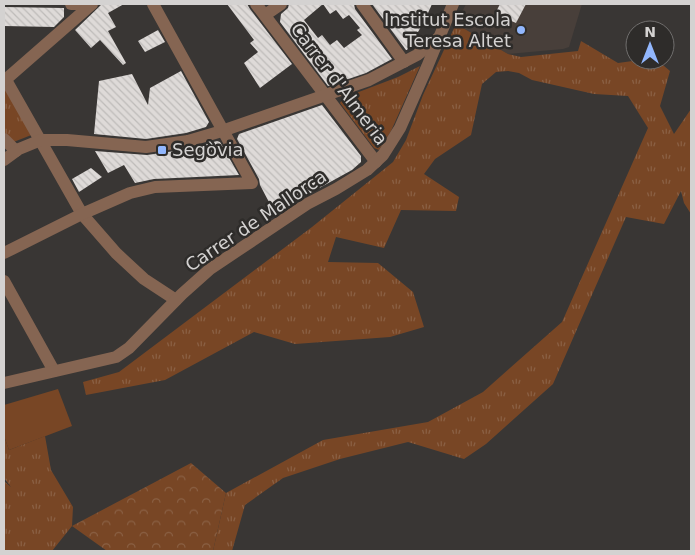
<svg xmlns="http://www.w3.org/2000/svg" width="695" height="555" viewBox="0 0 695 555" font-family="'DejaVu Sans',sans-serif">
<defs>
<pattern id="grass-tufts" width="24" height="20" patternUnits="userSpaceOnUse" patternTransform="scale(1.25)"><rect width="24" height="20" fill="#784625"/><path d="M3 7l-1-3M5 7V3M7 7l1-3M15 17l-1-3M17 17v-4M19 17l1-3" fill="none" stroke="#8a6044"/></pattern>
<pattern id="forest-crowns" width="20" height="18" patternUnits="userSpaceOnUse" patternTransform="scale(1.25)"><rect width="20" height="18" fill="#784625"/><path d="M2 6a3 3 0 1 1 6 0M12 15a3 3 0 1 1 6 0" fill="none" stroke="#8a6044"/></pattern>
<pattern id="building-back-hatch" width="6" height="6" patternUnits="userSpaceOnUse" patternTransform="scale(1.25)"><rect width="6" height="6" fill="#dedad8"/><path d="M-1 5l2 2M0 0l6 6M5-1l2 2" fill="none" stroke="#bebbb9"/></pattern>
</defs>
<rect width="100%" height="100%" fill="#393634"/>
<polygon fill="#483f3a" points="466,4 582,4 569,47 563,49 508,54 456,24"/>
<g fill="url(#grass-tufts)">
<polygon points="456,24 508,54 521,57 578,51 581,41 618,63 640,60 657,60 670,71 660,106 674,134 691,109 691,214 684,203 681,191 664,224 626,217 553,384 486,444 464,459 408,442 340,459 283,478 245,505 232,551 213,551 226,493 323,440 428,422 483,392 562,322 648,128 628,96 594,94 532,80 519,73 508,71 496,72 482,84 471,135 435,159 424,174 459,197 456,211 401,210 384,248 336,237 328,262 378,263 413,292 424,327 390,337 295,344 254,332 165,380 86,395 83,382 119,372 312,227 393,162 406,140 423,95"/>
<polygon points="420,66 391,131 379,150 374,148 340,103 343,98 398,77"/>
<polygon points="4,88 14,88 39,132 11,143 4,134"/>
<polygon points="4,436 9,450 45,436 51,470 73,507 72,526 52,551 4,551 4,481 11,487 4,478"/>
</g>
<polygon fill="url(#forest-crowns)" points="191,463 226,493 213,551 107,551 72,526"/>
<polygon fill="#784625" points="58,389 72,426 9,450 4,436 4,405"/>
<g fill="url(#building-back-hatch)" fill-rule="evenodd">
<polygon points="102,4 124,4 108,13 116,27 108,31 126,63 123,65 100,40 91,48 75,30"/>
<polygon points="227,4 247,4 250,9 292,64 260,88 244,63 258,52 250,43 254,40"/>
<path d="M289,4h65l1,5 37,50 -26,14 -38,13 -48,-64 1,-8 7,-6zM323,4l7,10 6,-4 7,9 6,-4 11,13 -3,2 5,5 -18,13 -7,-8 -7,5 -8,-10 -4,3 -14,-18z"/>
<polygon points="372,4 432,4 424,22 407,50 406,50"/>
<polygon points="500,4 526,4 516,23 495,14"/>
<polygon points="4,7 64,8 64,17 54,27 4,26"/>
<polygon points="158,30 165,42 145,52 138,41"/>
<polygon points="181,71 209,122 206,127 186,133 146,139 94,134 99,81 132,74 148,105 150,88"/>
<polygon points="322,105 361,156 361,162 352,170 303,197 283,210 271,206 260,185 259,179 237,139 239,134"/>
<polygon points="217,141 220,142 239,175 154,179 135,183 124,165 108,173 95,151 147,155 189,149"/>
<polygon points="91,168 102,177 79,192 72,179"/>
</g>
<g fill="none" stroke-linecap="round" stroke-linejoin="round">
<g stroke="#856552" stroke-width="12">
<polyline points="71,4 91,4"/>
<polyline points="256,4 376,162"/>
<polyline points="362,4 404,62"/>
<polyline points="265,15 281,4"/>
<polyline points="6,80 82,214 116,253 144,279 176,300"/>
<polyline points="4,81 92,4"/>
<polyline points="4,139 16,151"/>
<polyline points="4,160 19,149 41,140 67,140 146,147 188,141 222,131 369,80 417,55 437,39"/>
<polyline points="4,253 82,214 130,193 155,187 252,183 153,4"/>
<polyline points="4,281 54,371"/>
<polyline points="4,383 116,357 129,348 182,294 210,269 307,204 336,189 367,170 383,155 400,128 427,67 453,4"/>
</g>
</g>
<g fill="#92b7fd" stroke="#2e2c2a" stroke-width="2">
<circle cx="521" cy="30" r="5"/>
<rect x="157" y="145" width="10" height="10" rx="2.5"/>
</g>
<g text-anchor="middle" stroke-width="5" stroke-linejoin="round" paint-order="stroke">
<g font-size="18" fill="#d4d2d1" stroke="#2e2c2a" text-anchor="end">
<text x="511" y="26">Institut Escola<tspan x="511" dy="21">Teresa Altet</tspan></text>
<text x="172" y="156" text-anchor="start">Segòvia</text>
</g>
<g font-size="18" fill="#d4d2d1" stroke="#2e2c2a">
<text transform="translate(339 84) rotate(53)" y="6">Carrer d'Almeria</text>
<text transform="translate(256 221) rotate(-34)" y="6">Carrer de Mallorca</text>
</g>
</g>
<rect width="695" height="555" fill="none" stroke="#d4d2d1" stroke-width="10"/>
<g transform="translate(650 45)"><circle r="24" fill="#2e2c2a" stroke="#706e6d"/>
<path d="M0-4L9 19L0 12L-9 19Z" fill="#92b7fd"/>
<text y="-8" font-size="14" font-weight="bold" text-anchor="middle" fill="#d4d2d1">N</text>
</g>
</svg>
